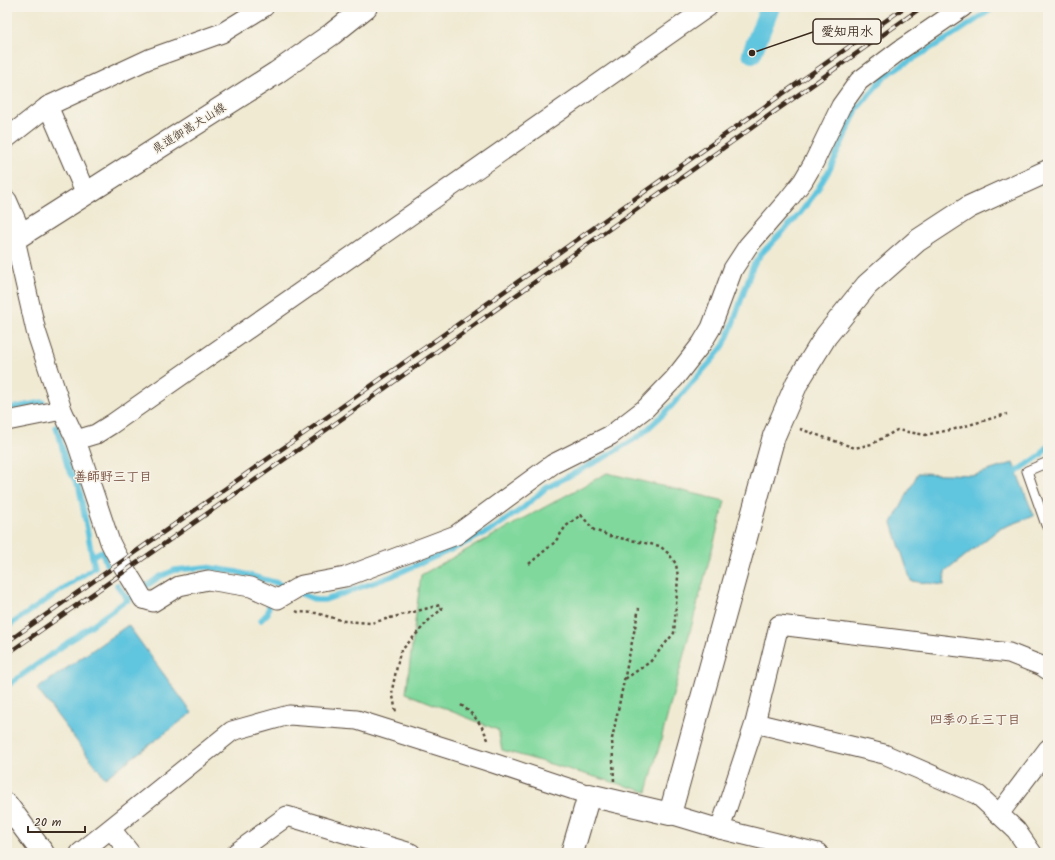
<svg xmlns="http://www.w3.org/2000/svg" width="1055" height="860" viewBox="0 0 1055 860" font-family="Kalam,'Klee One',sans-serif">
<rect width="100%" height="100%" fill="#f7f3e8"/>
<filter id="ink" filterUnits="userSpaceOnUse"><feTurbulence type="fractalNoise" baseFrequency=".025" numOctaves="2"/><feDisplacementMap in="SourceGraphic" scale="8" xChannelSelector="R" yChannelSelector="G"/><feConvolveMatrix kernelMatrix="1 2 1 2 8 2 1 2 1" color-interpolation-filters="sRGB"/></filter>
<filter id="wash" filterUnits="userSpaceOnUse"><feTurbulence type="fractalNoise" baseFrequency=".012" numOctaves="4" result="noise"/><feDisplacementMap in="SourceGraphic" scale="16" xChannelSelector="R" yChannelSelector="G"/><feGaussianBlur stdDeviation="0.9" result="paint"/><feColorMatrix in="noise" values="0 0 0 0 0 0 0 0 0 0 0 0 0 0 0 0 0 1.4 0 .05"/><feComposite in="paint" operator="in"/></filter>
<g filter="url(#wash)">
<rect width="100%" height="100%" fill="#f0ead3"/>
<polygon fill="#80d89d" stroke="#5e815e" points="607,473 725,501 647,792 502,750 498,730 406,693 421,575"/>
<g fill="#61c5de" stroke="#4e787e">
<polygon points="1013,463 1034,516 999,529 945,572 944,585 911,581 892,523 918,473 975,475"/>
<polygon points="128,625 192,713 105,778 37,689"/>
</g>
<g fill="none" stroke-linecap="round" stroke-linejoin="round">
<g stroke="#61c5de" stroke-width="5.5">
<polyline points="7,409 43,402"/>
<polyline points="56,427 68,468 79,487 92,556"/>
<polyline points="1012,475 1041,455 1048,446"/>
<polyline points="117,585 128,600"/>
<polyline points="297,592 316,600 325,600 392,576 457,547 493,529 523,508 546,488 607,456 641,435 668,410 714,358 724,345 731,329 753,266 761,254 798,216 814,195 830,169 857,109 885,76 958,32 995,7"/>
<polyline points="261,620 268,613 269,604"/>
<polyline points="7,627 95,567 92,556 102,551 106,564"/>
<polyline points="7,686 159,577 175,570 206,567 237,572 277,583 289,589"/>
</g>
<polyline stroke="#61c5de" stroke-width="20" points="752,53 770,7"/>
</g>
</g>
<g filter="url(#ink)">
<g fill="none" stroke-linecap="round" stroke-linejoin="round">
<g stroke="#564739" stroke-width="11">
<polyline id="service" points="1046,525 1027,471 1048,462"/>
</g>
<g stroke="#564739" stroke-width="21">
<g id="minor">
<polyline points="48,106 86,194"/>
<polyline points="7,138 48,106 149,59 222,33 264,7"/>
<polyline points="7,200 22,234"/>
<path d="M15,239l21,92 26,79 14,30 34,102c9,20 23,38 33,57l10,3 26,-16 29,-6 43,7 27,12 24,-14 43,-8 111,-42 97,-71 58,-29 35,-27 28,-29 28,-36 9,-15 22,-59 15,-23 39,-45 16,-20 11,-19 27,-56 18,-25 41,-31 63,-43"/>
<polyline points="7,421 62,410"/>
<polyline points="76,440 96,434 112,424 708,7"/>
<polyline points="755,723 884,754 978,795 1016,830 1032,853"/>
<polyline points="670,814 720,829 818,853"/>
<polyline points="999,814 1048,749"/>
<polyline points="111,829 130,853"/>
<polyline points="720,829 755,723 779,625 1009,653 1042,666 1048,670"/>
<polyline points="80,853 232,731 289,715 357,720 484,760 589,795"/>
<polyline points="236,853 287,816 411,853"/>
</g>
</g>
<g stroke="#564739" stroke-width="24">
<g id="tertiary">
<polyline points="7,805 43,853"/>
<polyline points="572,853 589,795 670,814 774,436 797,383 826,336 867,285 917,241 969,207 1048,171"/>
</g>
</g>
<g stroke="#564739" stroke-width="24">
<polyline id="secondary" points="7,244 276,73 332,34 366,7"/>
</g>
<g stroke="#564739" stroke-width="2.5" stroke-dasharray="3 3" stroke-linecap="butt">
<polyline points="800,429 855,448 872,444 897,430 925,435 955,429 1007,414"/>
<polyline points="529,564 555,542 566,526 581,515 594,530 610,536 660,546 669,554 676,564 678,577 674,633 650,662 625,679"/>
<polyline points="296,611 298,612 316,613 344,621 371,623 440,605 442,609 430,619 400,652 392,690 396,713"/>
<path d="M461,705c15,11 21,20 28,37"/>
<polyline points="614,781 612,739 639,608"/>
</g>
<use href="#service" stroke="#fff" stroke-width="9"/>
<use href="#minor" stroke="#fff" stroke-width="19"/>
<use href="#tertiary" stroke="#fff" stroke-width="22"/>
<use href="#secondary" stroke="#fff" stroke-width="22"/>
<g stroke="#3b2a1e" stroke-width="4.5">
<g id="rail">
<polyline points="7,642 306,432 905,7"/>
<polyline points="7,654 312,440 922,7"/>
</g>
</g>
<use href="#rail" stroke="#f7f3e8" stroke-width="3" stroke-dasharray="9" stroke-linecap="butt"/>
</g>
</g>
<g text-anchor="middle" stroke-width="3" stroke-linejoin="round" paint-order="stroke">
<g font-size="12" fill="#3b2a1e" stroke="#f7f3e8">
<text transform="translate(189 128) rotate(-32)" y="4">県道御嵩犬山線</text>
</g>
<g font-size="13" font-weight="bold" fill="#7a5446" stroke="#f7f3e8">
<text x="113" y="481">善師野三丁目</text>
<text x="975" y="724">四季の丘三丁目</text>
</g>
</g>
<path fill="none" stroke="#3b2a1e" stroke-width="1.5" d="M752 53L813 32"/>
<circle fill="#3b2a1e" stroke="#f7f3e8" stroke-width="1.5" cx="752" cy="53" r="4"/>
<rect fill="#f7f3e8" stroke="#3b2a1e" stroke-width="1.5" x="813" y="19" width="68" height="25" rx="4"/>
<g font-size="13" text-anchor="middle" font-weight="bold" fill="#3b2a1e">
<text x="847" y="36">愛知用水</text>
</g>
<rect width="1055" height="860" fill="none" stroke="#f7f3e8" stroke-width="24"/>
<path d="M28 826v6h57v-6" fill="none" stroke="#3b2a1e" stroke-width="2"/>
<text x="34" y="826" font-size="12" fill="#3b2a1e" stroke="#f7f3e8" stroke-width="3" paint-order="stroke">20 m</text>
</svg>
